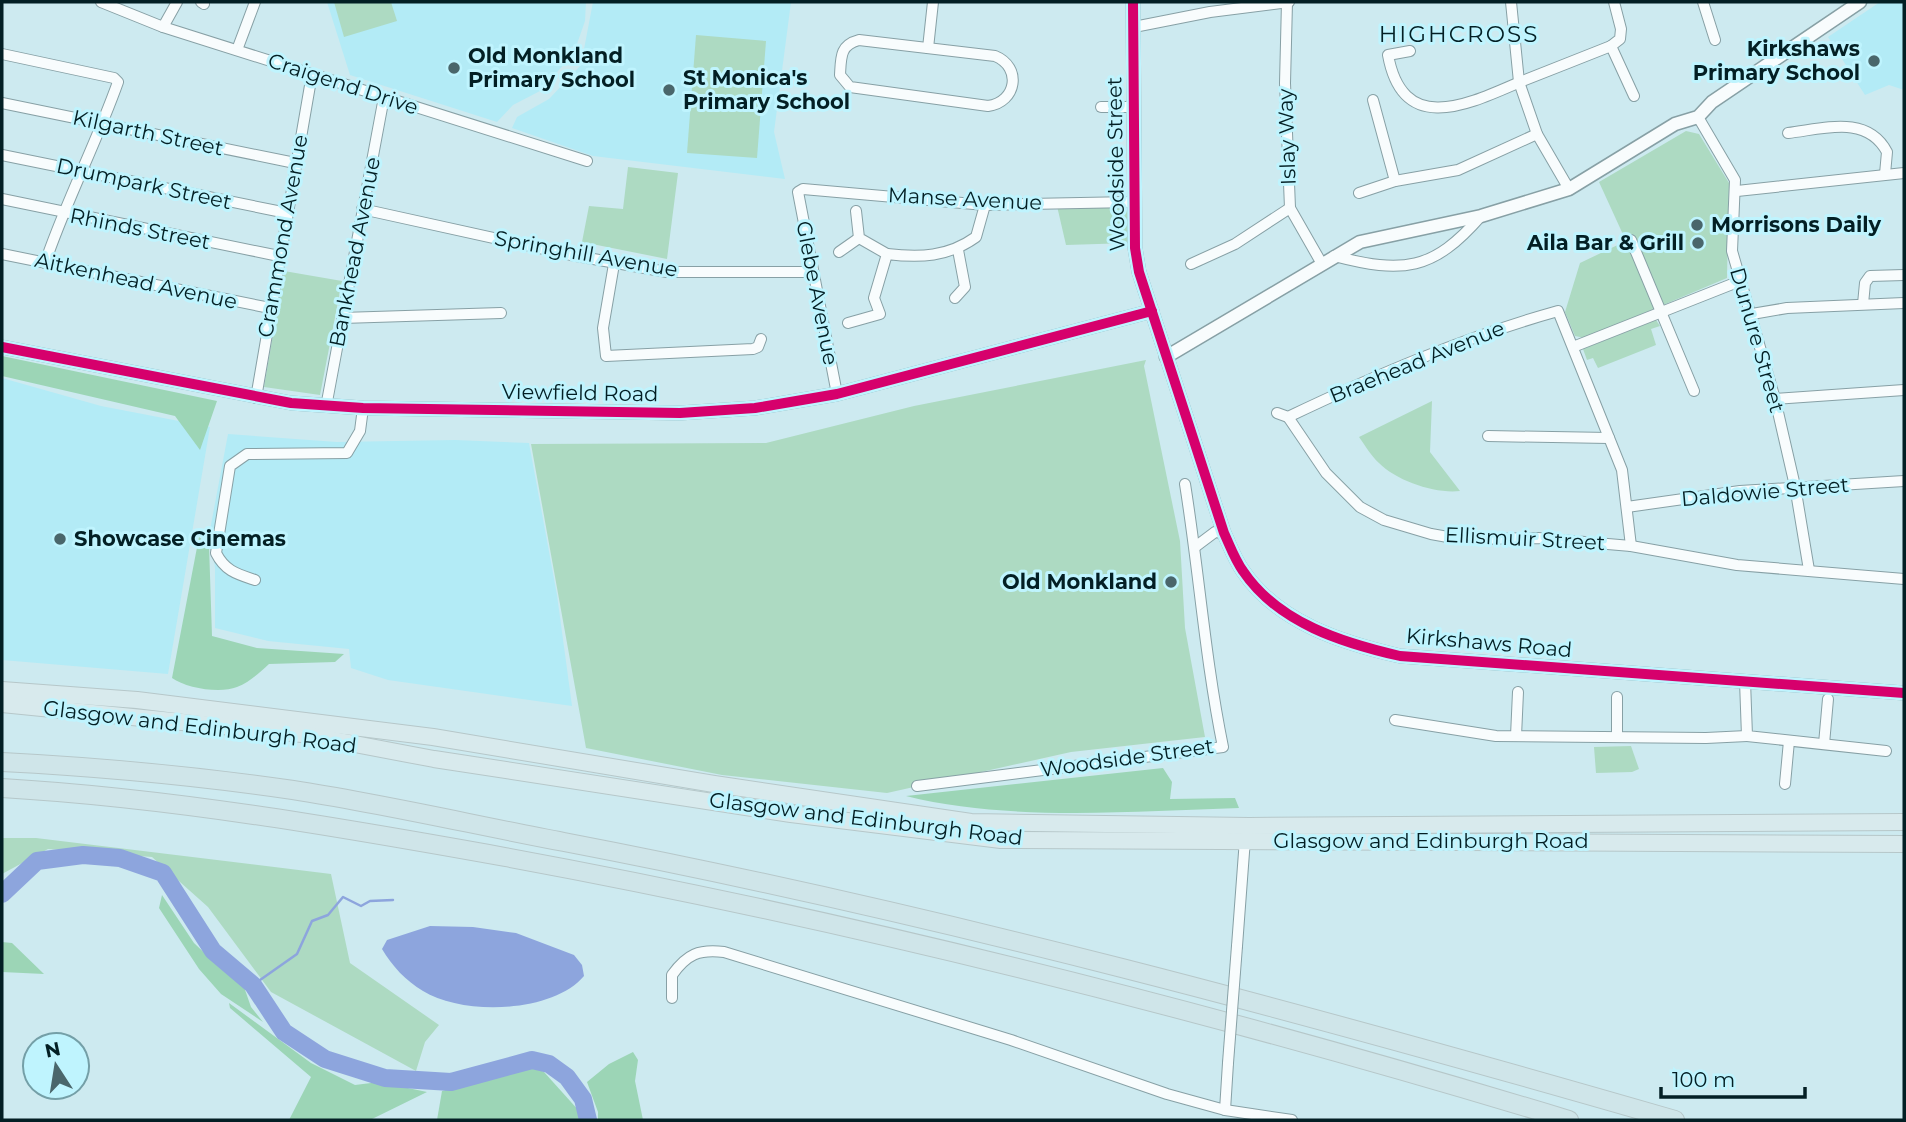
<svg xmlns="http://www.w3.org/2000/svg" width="1906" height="1122" viewBox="0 0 1906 1122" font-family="Montserrat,sans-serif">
<rect width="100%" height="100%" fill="#cdeaf0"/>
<g fill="#b3ebf6">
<polygon points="327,2 586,2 585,21 577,44 567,50 567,61 540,91 513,105 497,122 350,75"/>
<polygon points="593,2 791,2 774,132 785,179 593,156 512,128 517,117 549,99 581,65"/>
<polygon points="1880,2 1904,2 1904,90 1889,85 1865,95 1828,37"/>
<polygon points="2,378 101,406 210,427 168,674 2,660"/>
<polygon points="228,434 337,442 455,440 529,443 557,595 572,706 388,680 351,668 349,649 268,641 215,628 215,568 210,530"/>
</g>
<g fill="#addac2">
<polygon points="334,2 391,2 397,21 344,37"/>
<polygon points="696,35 766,41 757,158 687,153"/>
<polygon points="1686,131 1699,134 1729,183 1727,278 1585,338 1575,336 1565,312 1580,263 1626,241 1599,182"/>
<polygon points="628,167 678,173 667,259 582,242 589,206 623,209"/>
<polygon points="1057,206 1129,206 1130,243 1066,245"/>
<polygon points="284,271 342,281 320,395 264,387"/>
<polygon points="1656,320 1660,326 1651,329 1656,345 1598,368 1593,358 1587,360 1583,349"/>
<polygon points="1146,360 1144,366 1180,541 1185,628 1205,737 1071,752 887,793 722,775 586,748 531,444 766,443 914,406"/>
<path d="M1432,401l-2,51 30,39c-25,3 -63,-10 -81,-28 -8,-7 -14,-18 -20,-26z"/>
<polygon points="1631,746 1639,769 1632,772 1596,773 1594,747"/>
<polygon points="2,838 36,838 331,874 350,963 439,1025 425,1042 416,1071 271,992 208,907 152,857 48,849 2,874"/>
</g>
<g fill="#9cd5b6">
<polygon points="2,356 217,401 200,450 175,416 2,376"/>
<path d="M199,537l10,8 3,91 45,12 87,6 -9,8 -66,2c-10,9 -19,18 -32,23 -17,7 -51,1 -65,-9z"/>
<path d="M1163,768l9,14 -2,17 65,-1 4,10c-106,3 -229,14 -333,-12z"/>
<polygon points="162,895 194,943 211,959 231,970 244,987 251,1007 263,1022 221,994 199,969 159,908"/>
<polygon points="2,942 12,943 44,974 2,972"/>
<polygon points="229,1003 311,1063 355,1085 379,1082 427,1092 370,1120 289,1120 311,1077 230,1008"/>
<polygon points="633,1052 638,1060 635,1081 643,1120 598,1120 598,1112 587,1082 609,1064"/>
<polygon points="532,1066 544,1072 580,1112 579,1120 437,1120 442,1091"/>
</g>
<path fill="#8da5dd" d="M430,926l43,1 43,6 58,22 8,10 2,11c-31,37 -121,40 -161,15 -17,-10 -31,-25 -41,-42l5,-9z"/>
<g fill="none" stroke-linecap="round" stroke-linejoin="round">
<polyline stroke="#8da5dd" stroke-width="2.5" points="253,985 297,954 312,921 328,915 343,897 361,906 370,901 393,900"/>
<polyline stroke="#8da5dd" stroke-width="18" points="2,894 37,861 83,855 120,858 163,873 213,951 253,985 284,1032 325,1059 385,1078 451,1082 532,1060 549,1064 567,1077 583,1099 588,1120"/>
<g stroke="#87a0a5" stroke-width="12">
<g id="minor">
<polyline points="101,2 163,27 587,161"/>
<polyline points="201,2 204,4"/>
<polyline points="1287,2 1285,83 1290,208 1322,264"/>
<polyline points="1511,2 1519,82 1537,134 1569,189"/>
<polyline points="1614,2 1621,29 1620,39 1611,46 1634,96"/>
<polyline points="1703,2 1715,40"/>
<polyline points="163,27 177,2"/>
<polyline points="1134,27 1210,12 1289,2"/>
<path d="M859,40l136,16c27,11 22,46 -7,50l-138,-19 -10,-12c1,-18 0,-30 19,-35z"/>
<polyline points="928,48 933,2"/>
<polyline points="237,50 255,2"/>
<path d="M1410,51l-22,4c15,82 81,49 132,27 30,-12 61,-24 91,-36"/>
<path d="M2,54l112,24 4,4c-22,62 -52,119 -73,181"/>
<polyline points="1373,100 1395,181"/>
<polyline points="2,103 295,163"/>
<polyline points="1101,107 1132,107"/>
<polyline points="1698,117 1735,180 1732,251 1775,399 1795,486 1809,570"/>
<path d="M1788,133c35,-4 79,-19 99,19l-2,22"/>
<polyline points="2,155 287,213"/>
<polyline points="1737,191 1904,173"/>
<polyline points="1359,193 1395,181 1458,170 1537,134"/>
<polyline points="2,199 279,256"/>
<polyline points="362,209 571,255 667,272 812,272"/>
<polyline points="856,211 859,238 887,254"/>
<polyline points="1631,240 1694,391"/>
<polyline points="839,252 859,238"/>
<polyline points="2,254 270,308"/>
<path d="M1334,256c69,18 99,15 147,-40"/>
<polyline points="614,264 603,328 606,356 753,349 758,347 761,339"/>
<polyline points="1191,264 1235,244 1290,208"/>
<polyline points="955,298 965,287 958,250"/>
<polyline points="1863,304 1865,283 1870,276 1904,275"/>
<polyline points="1752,314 1787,308 1904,303"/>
<polyline points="342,318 501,313"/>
<path d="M848,323l32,-9 -6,-16 13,-44c33,4 61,3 89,-17l9,-32"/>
<polyline points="1573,347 1740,281"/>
<polyline points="837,394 798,192 803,189 985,205 1132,202"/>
<polyline points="256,398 312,74"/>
<polyline points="1775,399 1904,390"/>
<polyline points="326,407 384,97"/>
<path d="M1277,413l11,4c88,-42 177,-80 270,-106l64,159 9,76"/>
<polyline points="1288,417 1326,473 1360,507 1384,520 1431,534 1459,539 1538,538 1631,546 1737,565 1904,579"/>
<polyline points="1488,436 1609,438"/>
<polyline points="1627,507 1740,491 1904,481"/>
<polyline points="1195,547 1215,532 1224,533"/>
<path d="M255,580c-18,-6 -30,-9 -39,-27l14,-87 17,-12 100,-1 13,-22 3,-23"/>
<polyline points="1745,681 1747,736 1886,751"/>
<polyline points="1395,720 1496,736 1706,738 1747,736"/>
<polyline points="1516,736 1518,692"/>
<polyline points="1617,737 1617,697"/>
<polyline points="1824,744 1828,699"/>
<polyline points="1785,784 1789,741"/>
<path d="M917,786l306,-39c-18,-88 -24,-176 -38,-263"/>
<polyline points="1237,946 1245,839"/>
<path d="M672,998v-23c15,-21 27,-26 52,-23l287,88 156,54 58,16 67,10"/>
<polyline points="1225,1110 1228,1063"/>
</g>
</g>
<g stroke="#87a0a5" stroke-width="15">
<g id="tertiary">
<path d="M1133,2l2,246 4,24 85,261c6,13 11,27 19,38 35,52 100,72 157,85l504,37"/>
<polyline points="2,347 291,403 363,408 680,413 755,408 837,394 1152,311"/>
<polyline points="1166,357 1360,242 1481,216 1569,189 1675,124 1698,117 1712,102 1860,2"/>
</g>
</g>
<g stroke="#b6c7c9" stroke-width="18">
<g id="trunk">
<polyline points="2,690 137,700 433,737 714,784 971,822 1249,826 1904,822"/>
<polyline points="2,704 302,734 434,759 791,814 1001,840 1904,844"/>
</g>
</g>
<g stroke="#b6c7c9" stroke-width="20">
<g id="motorway">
<path d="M2,762c97,5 195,14 291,28 91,14 181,35 271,52 376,72 744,172 1111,278"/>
<path d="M2,788c169,10 336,39 503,69 359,66 714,157 1064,263"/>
</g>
</g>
<use href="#minor" stroke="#f8fcfd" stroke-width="10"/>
<use href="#tertiary" stroke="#f8fcfd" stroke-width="12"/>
<use href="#trunk" stroke="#d8eaed" stroke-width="16"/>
<use href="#motorway" stroke="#cfe5e9" stroke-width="18"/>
<g stroke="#87a0a5" stroke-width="12" stroke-linecap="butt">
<polyline id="minor-bridge" points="1228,1063 1237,946"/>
</g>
<use href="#minor-bridge" stroke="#f8fcfd" stroke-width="10"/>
<g stroke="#bff4fe" stroke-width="15">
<g id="cycleway">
<path d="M1133,2l2,246 4,24 85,261c6,13 11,27 19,38 35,52 100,72 157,85l504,37"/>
<polyline points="2,347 291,403 363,408 680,413 755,408 837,394 1152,311"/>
</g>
</g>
<use href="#cycleway" stroke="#d6006c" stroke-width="10"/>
</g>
<g fill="#4a666b" stroke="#bff4fe" stroke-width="2.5">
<circle cx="1874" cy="61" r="7"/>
<circle cx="454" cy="68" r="7"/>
<circle cx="669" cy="90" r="7"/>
<circle cx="1697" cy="225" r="7"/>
<circle cx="1698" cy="243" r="7"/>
<circle cx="60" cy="539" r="7"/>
<circle cx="1171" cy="582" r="7"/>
</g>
<g text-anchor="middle" stroke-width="6" stroke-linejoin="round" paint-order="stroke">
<g font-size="21" font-weight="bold" fill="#031f24" stroke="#bff4fe" text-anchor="start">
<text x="1860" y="56" text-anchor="end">Kirkshaws<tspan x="1860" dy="24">Primary School</tspan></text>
<text x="468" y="63">Old Monkland<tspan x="468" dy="24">Primary School</tspan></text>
<text x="683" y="85">St Monica's<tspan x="683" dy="24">Primary School</tspan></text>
<text x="1711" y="232">Morrisons Daily</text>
<text x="1684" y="250" text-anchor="end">Aila Bar &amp; Grill</text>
<text x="74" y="546">Showcase Cinemas</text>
<text x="1157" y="589" text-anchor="end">Old Monkland</text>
</g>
<g font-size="21" fill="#031f24" stroke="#bff4fe">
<text transform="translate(343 84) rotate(18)" y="7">Craigend Drive</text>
<text transform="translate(148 133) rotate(12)" y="7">Kilgarth Street</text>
<text transform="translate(1287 137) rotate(-92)" y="7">Islay Way</text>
<text transform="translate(1116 164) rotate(-91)" y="7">Woodside Street</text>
<text transform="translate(144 184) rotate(12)" y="7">Drumpark Street</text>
<text transform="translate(965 199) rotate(3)" y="7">Manse Avenue</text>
<text transform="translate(140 229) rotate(11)" y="7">Rhinds Street</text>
<text transform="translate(283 236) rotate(-80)" y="7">Crammond Avenue</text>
<text transform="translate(355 252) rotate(-79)" y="7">Bankhead Avenue</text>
<text transform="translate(586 254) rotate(10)" y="7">Springhill Avenue</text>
<text transform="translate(136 281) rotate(12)" y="7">Aitkenhead Avenue</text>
<text transform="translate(817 293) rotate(79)" y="7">Glebe Avenue</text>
<text transform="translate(1757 340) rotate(74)" y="7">Dunure Street</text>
<text transform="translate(1417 362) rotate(-22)" y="7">Braehead Avenue</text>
<text transform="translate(580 393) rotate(1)" y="7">Viewfield Road</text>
<text transform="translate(1765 492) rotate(-5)" y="7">Daldowie Street</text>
<text transform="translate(1525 539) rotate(3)" y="7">Ellismuir Street</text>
<text transform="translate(1489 643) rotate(5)" y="7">Kirkshaws Road</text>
<text transform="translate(200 727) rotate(7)" y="7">Glasgow and Edinburgh Road</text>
<text transform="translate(1127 758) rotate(-8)" y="7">Woodside Street</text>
<text transform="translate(866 819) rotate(7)" y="7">Glasgow and Edinburgh Road</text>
<text x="1431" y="848">Glasgow and Edinburgh Road</text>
</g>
<g font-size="23" letter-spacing="2" fill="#031f24" stroke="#bff4fe">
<text x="1459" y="42">HIGHCROSS</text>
</g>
</g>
<rect width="1906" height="1122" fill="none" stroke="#031f24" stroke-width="7"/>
<g transform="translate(56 1066) rotate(348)"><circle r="33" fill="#bff4fe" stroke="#749fa7" stroke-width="2"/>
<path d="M0-5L12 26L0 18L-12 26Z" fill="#4a666b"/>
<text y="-10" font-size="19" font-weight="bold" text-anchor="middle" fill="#031f24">N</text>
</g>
<path d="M1661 1087v10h144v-10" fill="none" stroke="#031f24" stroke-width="3.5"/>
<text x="1672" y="1087" font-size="21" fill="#031f24" stroke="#bff4fe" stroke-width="5" paint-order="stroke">100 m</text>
</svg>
